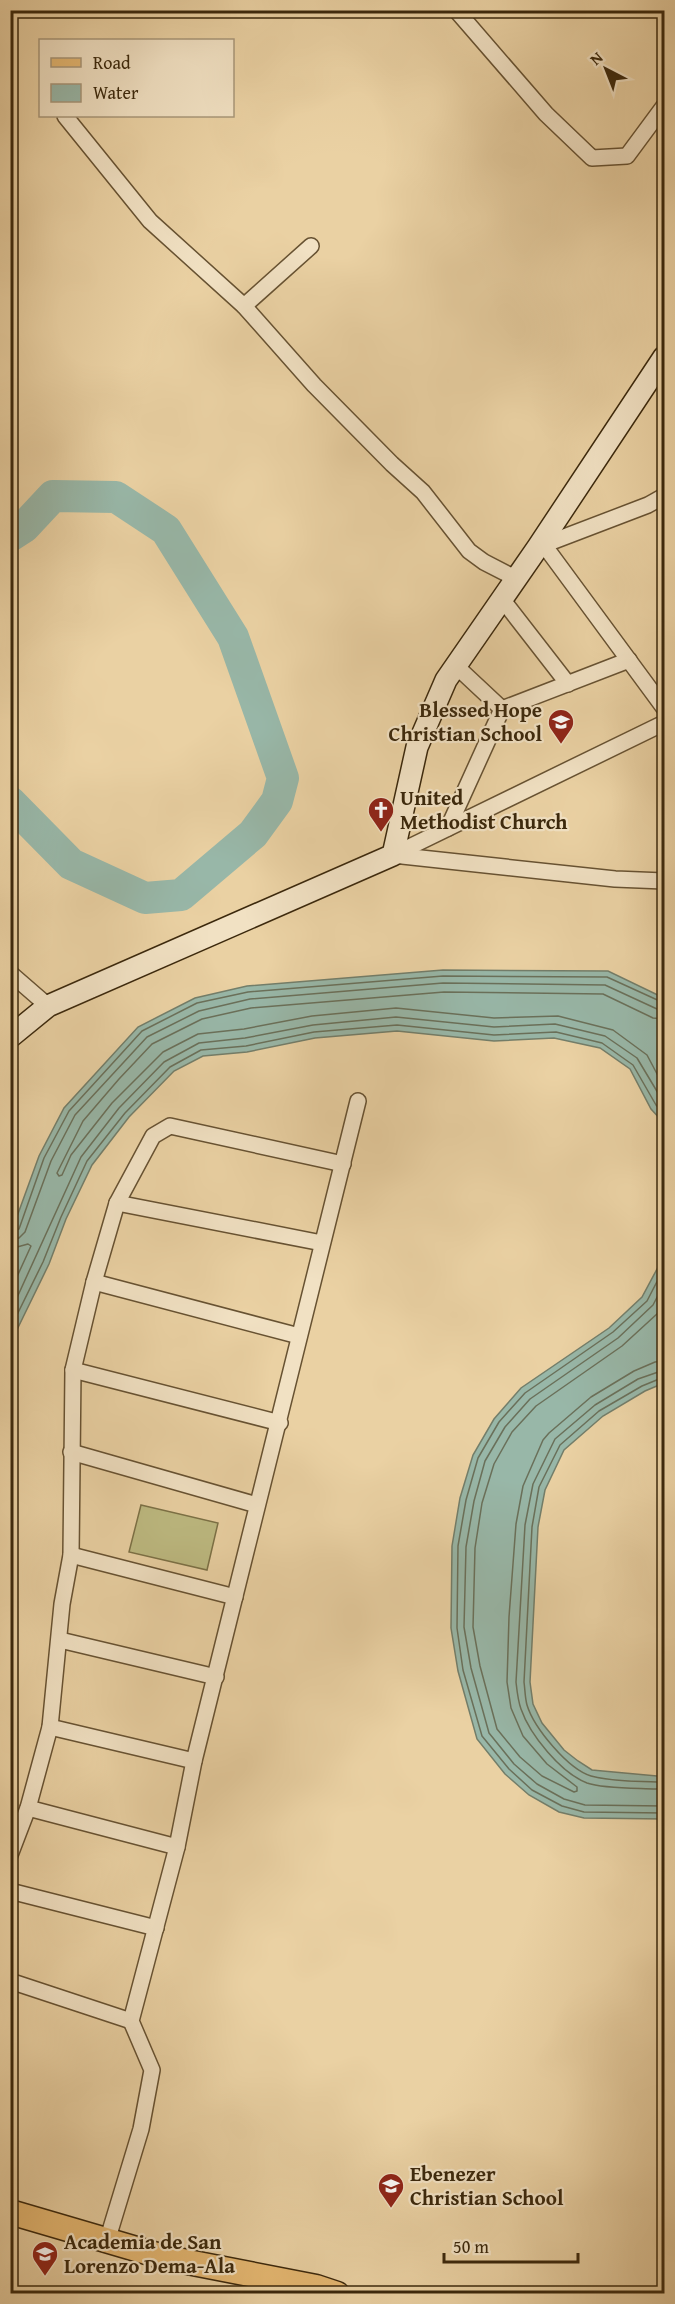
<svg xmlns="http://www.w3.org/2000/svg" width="675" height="2304" viewBox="0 0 675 2304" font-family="'Gentium Book Plus',serif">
<rect width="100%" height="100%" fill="#ead1a3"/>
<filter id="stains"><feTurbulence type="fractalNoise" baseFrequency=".00333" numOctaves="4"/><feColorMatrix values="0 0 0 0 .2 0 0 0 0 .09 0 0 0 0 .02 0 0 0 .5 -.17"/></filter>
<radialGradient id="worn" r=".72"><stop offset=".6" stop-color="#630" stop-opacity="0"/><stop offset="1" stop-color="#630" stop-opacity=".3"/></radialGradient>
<polygon fill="#bdba81" stroke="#7c7146" stroke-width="1.5" points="141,1505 218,1523 207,1570 129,1552"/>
<g fill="#98b7a8" stroke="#737e6a" stroke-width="1.5">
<polygon points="443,970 608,971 664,998 664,1123 651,1109 630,1069 600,1048 554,1038 494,1041 397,1031 315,1038 247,1052 203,1056 174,1071 129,1117 92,1165 66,1219 49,1264 11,1342 11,1233 39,1156 64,1108 138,1027 195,998 247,986"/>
<polygon points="664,1256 664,1383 645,1391 603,1416 564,1450 545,1490 538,1527 530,1682 533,1704 542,1723 564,1750 578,1761 592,1770 657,1776 664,1771 664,1819 584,1818 559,1812 529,1795 505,1774 477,1739 458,1671 451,1628 452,1546 460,1498 473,1455 494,1419 521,1388 609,1328 642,1297"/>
</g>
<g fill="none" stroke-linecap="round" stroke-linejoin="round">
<g stroke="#6a705a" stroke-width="1.5">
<polyline points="664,1019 653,1018 603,994 444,992 251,1008 202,1019 152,1044 119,1079 83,1121 57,1173 59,1176 62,1175 71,1155 112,1103 163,1052 198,1034 244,1029 312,1016 396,1008 494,1018 558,1016 613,1030 647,1055 664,1087"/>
<polyline points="10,1232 19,1229 44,1158 69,1111 142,1031 197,1003 248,992 443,976 607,977 664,1003"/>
<polyline points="10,1240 19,1238 25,1232 51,1161 75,1115 147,1037 199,1011 250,999 443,983 605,985 657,1009 664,1010"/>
<polyline points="10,1249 28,1244 31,1246 10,1292"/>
<polyline points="664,1268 647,1301 613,1332 525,1393 499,1422 478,1458 466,1500 458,1546 457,1628 463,1670 482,1736 509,1769 532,1790 562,1806 584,1812 664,1813"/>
<polyline points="664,1284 653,1305 618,1338 530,1399 505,1427 485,1461 474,1501 466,1547 464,1627 471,1668 489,1733 514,1764 537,1784 564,1799 585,1805 664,1806"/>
<polyline points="664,1303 658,1313 622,1346 536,1406 512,1432 494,1464 482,1503 475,1548 473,1627 480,1666 497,1729 520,1757 542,1776 574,1792 577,1791 577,1787 547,1764 523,1736 511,1708 507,1682 509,1617 516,1524 523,1486 543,1440 549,1433 591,1397 634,1371 655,1362 664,1361"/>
<polyline points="10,1313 81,1157 119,1108 164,1062 199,1043 245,1038 313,1025 396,1017 494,1027 555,1024 605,1036 637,1058 664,1103"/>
<polyline points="10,1329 43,1262 61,1217 87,1161 125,1113 170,1067 201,1050 246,1046 314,1032 397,1025 494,1035 556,1032 602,1043 633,1065 656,1105 664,1114"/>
<path d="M664,1370l-26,9 -43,26 -40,34 -22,45 -8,41 -9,157c1,9 2,19 5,27 9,26 40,64 66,74 17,6 51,5 69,6l8,-2"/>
<path d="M664,1377l-22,9 -43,25 -39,34 -21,42 -7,40 -8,155c1,7 1,16 3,23 7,23 41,64 64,71 21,6 45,5 66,6l7,-4"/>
</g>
<polyline stroke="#98b7a8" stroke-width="32" points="10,536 24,527 53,496 116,497 166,530 233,637 283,778 277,801 253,834 181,895 145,898 71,864 10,802"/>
<g stroke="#675232" stroke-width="18">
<g id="street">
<polyline points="456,10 546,114 592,158 627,156 664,106"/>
<polyline points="65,116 150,221 244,306 314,385 392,464 423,492 469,551 484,562 517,579"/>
<polyline points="244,306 311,246"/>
<polyline points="544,545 664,708"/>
<polyline points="538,547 648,505 664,496"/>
<polyline points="502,599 568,684"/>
<polyline points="456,666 502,709"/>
<polyline points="448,828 502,709 629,660"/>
<polyline points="393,855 664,723"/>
<polyline points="393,855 615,879 664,881"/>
<polyline points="10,973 48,1006"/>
<polyline points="117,1203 322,1243"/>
<polyline points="94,1282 299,1336"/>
<polyline points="73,1370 280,1423"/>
<polyline points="71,1452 257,1505"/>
<polyline points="71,1555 235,1597"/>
<polyline points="60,1640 216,1677"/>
<polyline points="50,1727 194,1761"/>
<polyline points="28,1808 177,1847"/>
<polyline points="10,1855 28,1808 50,1727 62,1604 71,1555 73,1370 94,1282 117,1203 153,1136 170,1126 343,1164"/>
<polyline points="10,1891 156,1928"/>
<polyline points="10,1981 131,2021"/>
<polyline points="107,2241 141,2129 152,2070 131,2021 177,1847 194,1761 358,1101"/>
</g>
</g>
<g stroke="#3b280c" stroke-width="24">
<polyline id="secondary" points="10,1037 48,1006 393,855 417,747 446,680 538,547 664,357"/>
</g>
<g stroke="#3b280c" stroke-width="27">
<polyline id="primary" points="10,2212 167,2258 316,2287 337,2294"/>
</g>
<use href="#street" stroke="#f1e1c3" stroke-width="15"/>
<use href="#secondary" stroke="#f1e1c3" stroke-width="21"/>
<use href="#primary" stroke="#e5b872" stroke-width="24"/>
</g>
<defs>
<g id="school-pin" transform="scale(1.35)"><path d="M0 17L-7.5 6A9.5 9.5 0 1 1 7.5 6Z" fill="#8f2418" stroke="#f1e1c3"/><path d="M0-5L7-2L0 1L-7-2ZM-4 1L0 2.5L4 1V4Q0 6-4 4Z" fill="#fff"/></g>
<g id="church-pin" transform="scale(1.35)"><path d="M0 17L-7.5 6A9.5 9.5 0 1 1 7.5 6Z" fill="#8f2418" stroke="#f1e1c3"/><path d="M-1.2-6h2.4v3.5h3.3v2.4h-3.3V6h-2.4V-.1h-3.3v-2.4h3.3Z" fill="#fff"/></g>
</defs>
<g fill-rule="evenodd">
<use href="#school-pin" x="561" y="722"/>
<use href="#church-pin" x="381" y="810"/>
<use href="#school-pin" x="391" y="2186"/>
<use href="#school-pin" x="45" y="2254"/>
</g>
<g text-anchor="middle" stroke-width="4.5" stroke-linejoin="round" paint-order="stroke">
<g font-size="21" font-weight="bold" fill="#3b280c" stroke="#f1e1c3" text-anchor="start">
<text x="542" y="717" text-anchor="end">Blessed Hope<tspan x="542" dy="24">Christian School</tspan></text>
<text x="400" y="805">United<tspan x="400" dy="24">Methodist Church</tspan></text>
<text x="410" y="2181">Ebenezer<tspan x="410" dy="24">Christian School</tspan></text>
<text x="64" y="2249">Academia de San<tspan x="64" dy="24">Lorenzo Dema-Ala</tspan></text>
</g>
</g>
<rect width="675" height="2304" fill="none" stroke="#ead1a3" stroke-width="36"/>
<rect x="12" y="12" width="651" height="2280" fill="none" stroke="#3b280c" stroke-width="3"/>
<rect x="18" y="18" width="639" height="2268" fill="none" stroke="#3b280c" stroke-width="1.5"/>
<rect x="39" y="39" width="195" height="78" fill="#f1e1c3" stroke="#a8977a" stroke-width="1.5"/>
<rect x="51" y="58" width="30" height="9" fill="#e5b872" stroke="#a8977a" stroke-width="1.5"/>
<text x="93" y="69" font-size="18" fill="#3b280c">Road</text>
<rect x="51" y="84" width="30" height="18" fill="#98b7a8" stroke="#a8977a" stroke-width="1.5"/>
<text x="93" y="99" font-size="18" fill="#3b280c">Water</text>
<g transform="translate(606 69) rotate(318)" stroke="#f1e1c3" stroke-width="4.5" paint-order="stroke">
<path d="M0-4.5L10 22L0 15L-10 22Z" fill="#3b280c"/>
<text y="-9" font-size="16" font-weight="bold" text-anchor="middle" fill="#3b280c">N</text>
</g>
<path d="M444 2253v9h134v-9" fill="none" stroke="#3b280c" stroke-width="3"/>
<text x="453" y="2253" font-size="18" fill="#3b280c" stroke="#f1e1c3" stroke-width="4.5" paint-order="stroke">50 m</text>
<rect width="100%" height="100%" filter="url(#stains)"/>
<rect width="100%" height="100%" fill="url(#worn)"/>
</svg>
